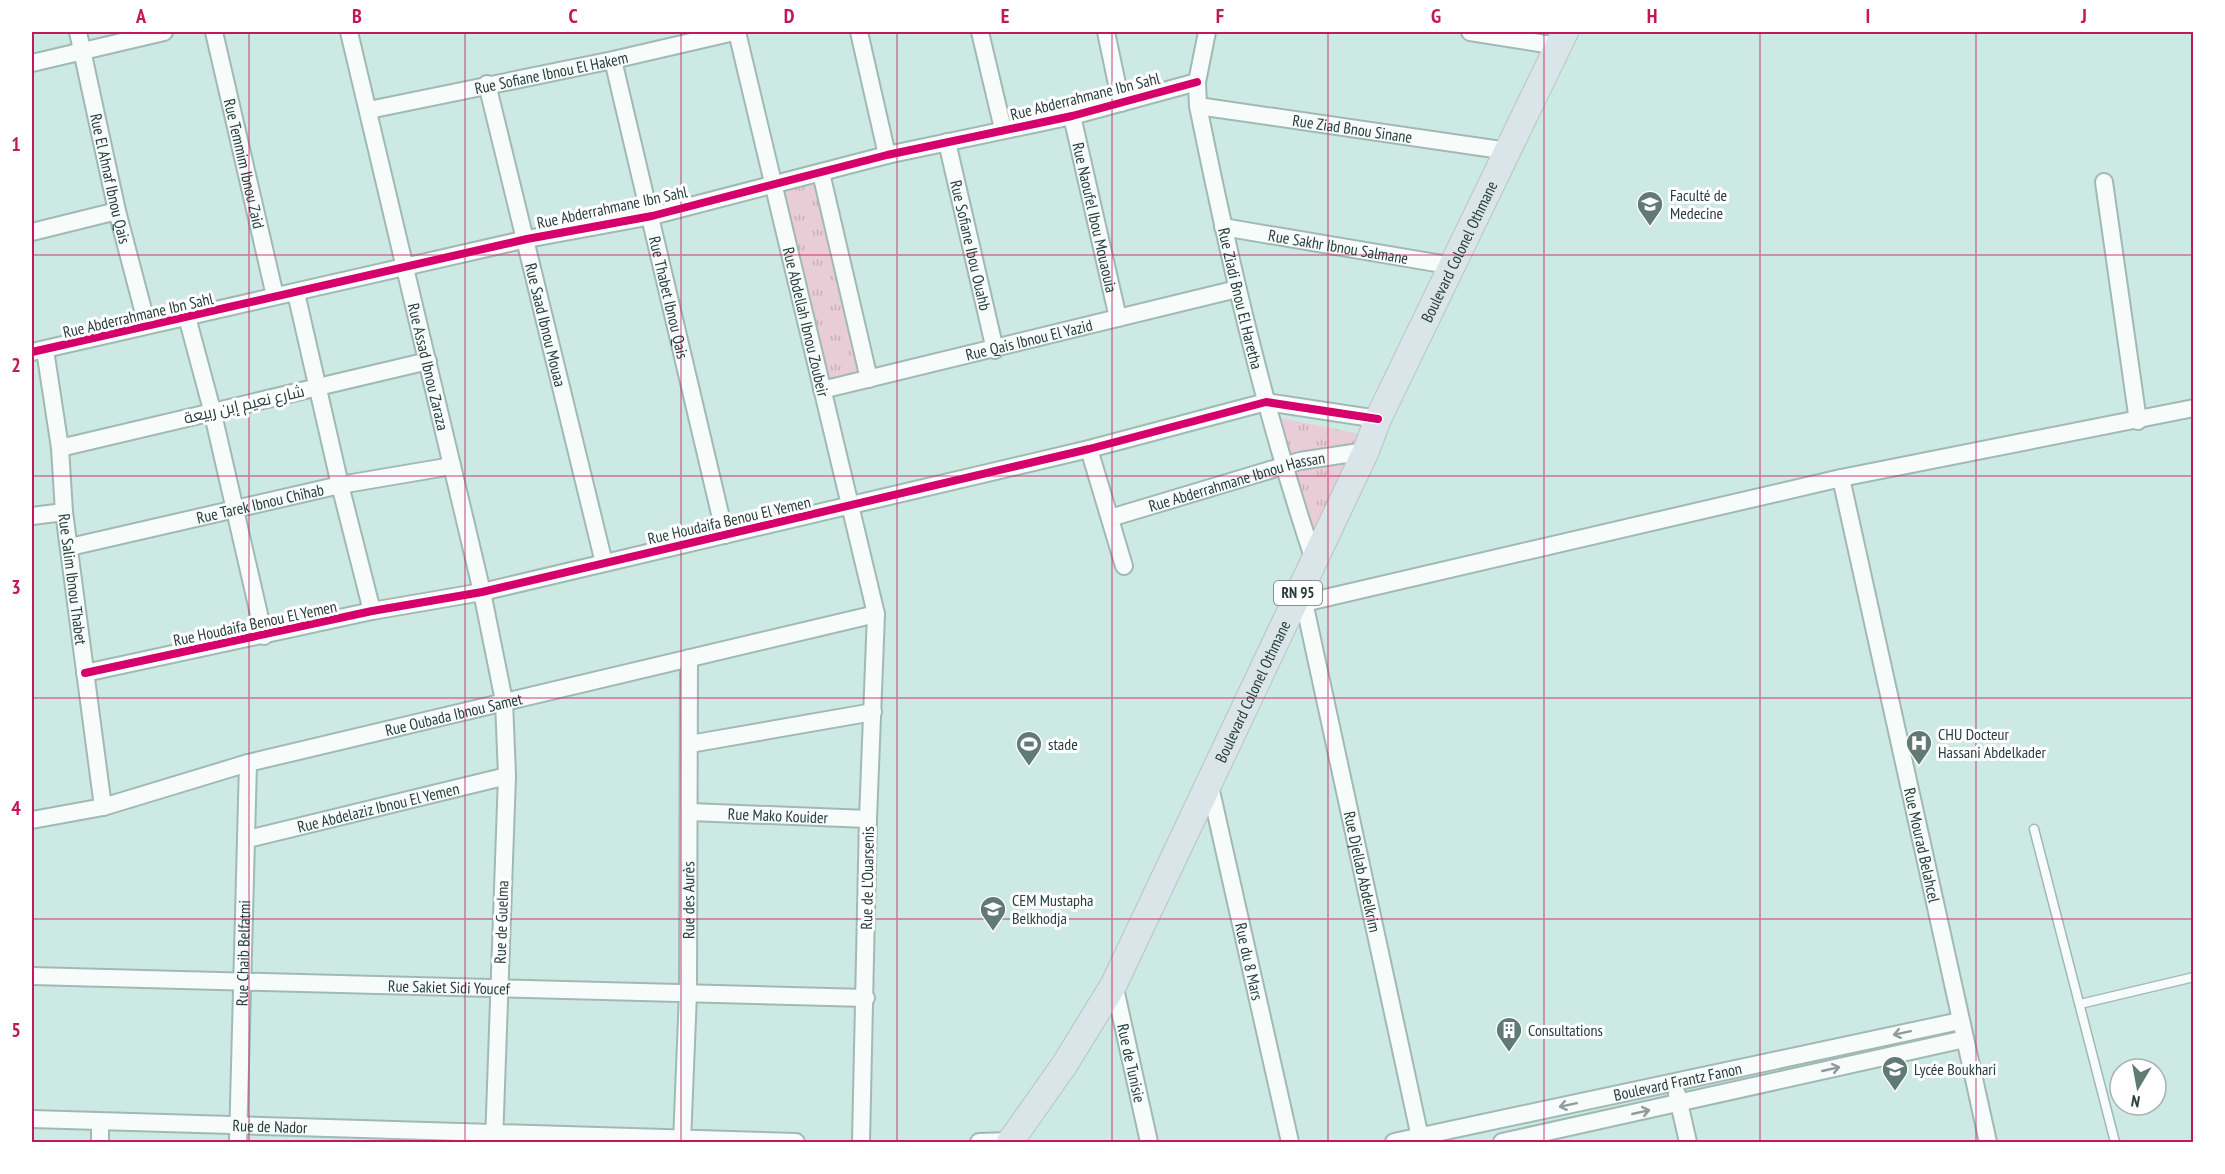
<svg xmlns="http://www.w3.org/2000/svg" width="2225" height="1174" viewBox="0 0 2225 1174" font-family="'PT Sans Narrow',Cairo,sans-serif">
<defs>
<pattern id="park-tufts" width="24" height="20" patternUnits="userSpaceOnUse" patternTransform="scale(1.5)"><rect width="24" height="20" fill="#e8ccd6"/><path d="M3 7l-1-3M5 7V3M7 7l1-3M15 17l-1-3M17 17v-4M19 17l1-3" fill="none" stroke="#c7b0b8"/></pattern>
</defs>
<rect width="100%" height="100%" fill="#cce9e3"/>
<g fill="url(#park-tufts)">
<polygon points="819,183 864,377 825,386 780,192"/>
<polygon points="1281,418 1364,435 1312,541"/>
</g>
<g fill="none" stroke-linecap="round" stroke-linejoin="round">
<g stroke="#a1b9b4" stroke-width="11">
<g id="lane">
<polyline points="2034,829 2115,1142"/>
<polyline points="2080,1004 2194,977"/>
</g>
</g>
<g stroke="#a1b9b4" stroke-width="20">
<g id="street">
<path id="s1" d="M78,32l39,179 30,114"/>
<path id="s2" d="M214,32l61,264"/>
<path id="s3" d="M349,32l133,560 22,109 3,75 -13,366"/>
<path id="s4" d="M737,32l139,582 -8,205 -7,323"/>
<polyline points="859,32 887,155"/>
<polyline points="980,32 1003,129"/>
<polyline points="1106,32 1121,103"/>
<path id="s5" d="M1207,32l-10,50 1,24c31,153 66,305 116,454"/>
<polyline points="1470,32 1558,46"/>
<path id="s6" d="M613,60l112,475"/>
<polyline points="32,63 164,32"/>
<path id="s7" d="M487,84l117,479"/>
<path id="s8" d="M1198,106l310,45"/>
<path id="s9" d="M369,110l244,-50 121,-28"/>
<path id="s10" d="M1072,116l46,202"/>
<path id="s11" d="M947,142l48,208"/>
<polyline points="821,173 869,379"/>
<polyline points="2104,182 2138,421"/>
<path id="s12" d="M1223,227l231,39"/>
<polyline points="32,232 117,211"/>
<polyline points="296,293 340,485 372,611"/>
<polyline points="187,317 212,410 264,636"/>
<path id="s13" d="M45,350l15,98 4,64 39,295"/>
<polyline points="32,352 527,239 652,216 887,155 1072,116 1197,82"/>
<path id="s14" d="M822,390l415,-101"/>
<polyline points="60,448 428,361"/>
<polyline points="1089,449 1124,566"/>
<path id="s15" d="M1841,478l147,664"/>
<polyline points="32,516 64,512"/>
<path id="s16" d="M1110,518l190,-57 66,-10"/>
<path id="s17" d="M70,547l270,-62 112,-19"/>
<path id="s18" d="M1304,602l117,540"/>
<polyline points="1291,606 1841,478 2194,408"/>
<polyline points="85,673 372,611 482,592 1089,449 1266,402 1378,419"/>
<polyline points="690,744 873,712"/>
<path id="s19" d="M1209,782l81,360"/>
<path id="s20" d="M690,812l178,7"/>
<path id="s21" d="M32,820l71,-13 145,-44 628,-149"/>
<path id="s22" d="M248,839l259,-63"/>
<path id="s23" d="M32,976l834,22"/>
<path id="s24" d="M1114,984l35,158"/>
<polyline points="1677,1094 1688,1142"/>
<path id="s25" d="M32,1119l764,23"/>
<polyline points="100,1142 100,1124"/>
<path id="s26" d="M238,1142l10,-379"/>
<path id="s27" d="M682,1142l6,-149 1,-335"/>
<polyline points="979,1142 1011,1141"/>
<path id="s28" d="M1394,1142l566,-121"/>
<polyline points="1502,1142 1965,1039"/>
</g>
</g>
<g stroke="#b6c5c2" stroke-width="28">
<g id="primary">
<path id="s29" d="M1010,1142l55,-78 49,-80 252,-533 12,-32 187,-387"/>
</g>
</g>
<use href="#lane" stroke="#f7fcfb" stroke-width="8"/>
<use href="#street" stroke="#f7fcfb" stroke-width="16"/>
<use href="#primary" stroke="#d9e5e9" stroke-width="26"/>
<g stroke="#fff" stroke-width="11">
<g id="cycleway">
<polyline points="32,352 527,239 652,216 887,155 1072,116 1197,82"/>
<polyline points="85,673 372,611 482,592 1089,449 1266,402 1378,419"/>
</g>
</g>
<use href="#cycleway" stroke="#d6006c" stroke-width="8"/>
</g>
<defs><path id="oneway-shaft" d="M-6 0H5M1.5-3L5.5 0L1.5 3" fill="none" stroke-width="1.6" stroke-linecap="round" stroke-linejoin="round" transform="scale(1.5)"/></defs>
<g stroke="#8f9d9a">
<use href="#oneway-shaft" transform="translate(1902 1033) rotate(168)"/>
<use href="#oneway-shaft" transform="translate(1831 1069) rotate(-13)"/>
<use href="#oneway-shaft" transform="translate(1568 1105) rotate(168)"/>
<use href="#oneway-shaft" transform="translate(1641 1112) rotate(-13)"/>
</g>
<path fill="none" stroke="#c2185b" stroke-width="1.5" stroke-opacity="0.55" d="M249,32v1110M465,32v1110M681,32v1110M897,32v1110M1112,32v1110M1328,32v1110M1544,32v1110M1760,32v1110M1976,32v1110M32,255h2162M32,476h2162M32,698h2162M32,919h2162"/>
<defs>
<g id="university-pin" transform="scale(1.35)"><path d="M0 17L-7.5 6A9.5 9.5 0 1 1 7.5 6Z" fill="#617a74" stroke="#fff"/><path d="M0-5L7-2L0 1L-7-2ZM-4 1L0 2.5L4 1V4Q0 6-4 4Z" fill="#fff"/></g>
<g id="hospital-pin" transform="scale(1.35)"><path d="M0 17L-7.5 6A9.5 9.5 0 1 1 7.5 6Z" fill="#617a74" stroke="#fff"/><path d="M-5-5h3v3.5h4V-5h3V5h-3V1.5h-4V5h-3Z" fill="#fff"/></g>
<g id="stadium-pin" transform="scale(1.35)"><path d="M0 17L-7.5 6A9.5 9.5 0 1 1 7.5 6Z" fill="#617a74" stroke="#fff"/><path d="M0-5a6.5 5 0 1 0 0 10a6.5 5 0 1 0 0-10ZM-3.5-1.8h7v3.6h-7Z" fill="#fff"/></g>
<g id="school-pin" transform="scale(1.35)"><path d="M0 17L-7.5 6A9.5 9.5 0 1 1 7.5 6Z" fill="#617a74" stroke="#fff"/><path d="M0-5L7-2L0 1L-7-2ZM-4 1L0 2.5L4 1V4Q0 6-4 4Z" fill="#fff"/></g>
<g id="building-pin" transform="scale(1.35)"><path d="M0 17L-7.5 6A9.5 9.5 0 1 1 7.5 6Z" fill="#617a74" stroke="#fff"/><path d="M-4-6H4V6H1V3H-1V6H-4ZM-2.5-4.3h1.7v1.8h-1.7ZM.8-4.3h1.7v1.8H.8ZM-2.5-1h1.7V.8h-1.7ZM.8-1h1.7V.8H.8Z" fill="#fff"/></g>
</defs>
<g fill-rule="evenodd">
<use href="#university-pin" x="1650" y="204"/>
<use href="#hospital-pin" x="1919" y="743"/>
<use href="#stadium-pin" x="1029" y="744"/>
<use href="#school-pin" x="993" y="909"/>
<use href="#building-pin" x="1509" y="1030"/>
<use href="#school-pin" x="1895" y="1069"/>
</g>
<g text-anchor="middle" stroke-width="6" stroke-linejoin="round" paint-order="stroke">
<rect fill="#fff" stroke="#687874" stroke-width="1.5" x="1274" y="581" width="48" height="24" rx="4.5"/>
<g font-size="15" font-weight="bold" fill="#273e39">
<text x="1298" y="598">RN 95</text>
</g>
<g font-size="16" fill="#273e39" stroke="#fff">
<text dy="6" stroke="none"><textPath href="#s9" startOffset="186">Rue Sofiane Ibnou El Hakem</textPath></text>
<text transform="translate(1085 96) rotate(-14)" y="6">Rue Abderrahmane Ibn Sahl</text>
<text dy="6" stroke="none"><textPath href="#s8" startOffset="156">Rue Ziad Bnou Sinane</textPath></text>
<text dy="6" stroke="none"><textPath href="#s2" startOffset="135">Rue Temmim Ibnou Zaid</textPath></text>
<text dy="6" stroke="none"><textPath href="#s1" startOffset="150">Rue El Ahnaf Ibnou Qais</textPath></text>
<text transform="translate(612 207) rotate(-12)" y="6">Rue Abderrahmane Ibn Sahl</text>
<text dy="6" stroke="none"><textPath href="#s10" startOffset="104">Rue Naoufel Ibou Mouaouia</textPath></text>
<text dy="6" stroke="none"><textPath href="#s11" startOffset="106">Rue Sofiane Ibou Ouahb</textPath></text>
<text dy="6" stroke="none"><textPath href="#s12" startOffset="117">Rue Sakhr Ibnou Salmane</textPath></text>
<text dy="6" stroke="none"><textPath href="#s29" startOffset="999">Boulevard Colonel Othmane</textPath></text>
<text dy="6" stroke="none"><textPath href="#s6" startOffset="244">Rue Thabet Ibnou Qais</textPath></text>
<text dy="6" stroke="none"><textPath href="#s5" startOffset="272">Rue Ziadi Bnou El Haretha</textPath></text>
<text transform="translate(138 315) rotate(-13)" y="6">Rue Abderrahmane Ibn Sahl</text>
<text dy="6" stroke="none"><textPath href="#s7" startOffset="248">Rue Saad Ibnou Mouaa</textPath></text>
<text dy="6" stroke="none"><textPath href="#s4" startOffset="298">Rue Abdellah Ibnou Zoubeir</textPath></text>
<text dy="6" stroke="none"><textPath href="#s14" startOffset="213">Rue Qais Ibnou El Yazid</textPath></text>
<text dy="6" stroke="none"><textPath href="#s3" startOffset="344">Rue Assad Ibnou Zaraza</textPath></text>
<text transform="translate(244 404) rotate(-13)" y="6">شارع نعيم إبن ربيعة</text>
<text dy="6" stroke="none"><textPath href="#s16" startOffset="132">Rue Abderrahmane Ibnou Hassan</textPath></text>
<text dy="6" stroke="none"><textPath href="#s17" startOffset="195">Rue Tarek Ibnou Chihab</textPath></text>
<text transform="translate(729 520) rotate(-13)" y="6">Rue Houdaifa Benou El Yemen</text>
<text dy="6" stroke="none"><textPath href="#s13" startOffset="231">Rue Salim Ibnou Thabet</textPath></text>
<text transform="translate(255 623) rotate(-12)" y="6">Rue Houdaifa Benou El Yemen</text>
<text dy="6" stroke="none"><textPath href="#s29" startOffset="513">Boulevard Colonel Othmane</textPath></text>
<text dy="6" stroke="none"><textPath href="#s21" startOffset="435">Rue Oubada Ibnou Samet</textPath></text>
<text dy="6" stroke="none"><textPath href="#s22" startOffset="134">Rue Abdelaziz Ibnou El Yemen</textPath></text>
<text dy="6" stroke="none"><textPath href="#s20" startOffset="88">Rue Mako Kouider</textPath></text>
<text dy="6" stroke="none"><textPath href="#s15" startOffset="376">Rue Mourad Belahcel</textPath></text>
<text dy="6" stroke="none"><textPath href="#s18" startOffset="276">Rue Djellab Abdelkrim</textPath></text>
<text transform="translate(867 878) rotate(-89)" y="6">Rue de L'Ouarsenis</text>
<text dy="6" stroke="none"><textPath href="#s27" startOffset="242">Rue des Aurès</textPath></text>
<text transform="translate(501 922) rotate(-88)" y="6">Rue de Guelma</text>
<text dy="6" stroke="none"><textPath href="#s26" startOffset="189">Rue Chaib Belfatmi</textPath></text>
<text dy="6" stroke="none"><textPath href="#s19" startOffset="184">Rue du 8 Mars</textPath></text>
<text dy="6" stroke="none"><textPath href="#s23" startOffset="417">Rue Sakiet Sidi Youcef</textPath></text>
<text dy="6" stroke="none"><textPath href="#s24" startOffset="81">Rue de Tunisie</textPath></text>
<text dy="6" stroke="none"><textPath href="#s28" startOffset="290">Boulevard Frantz Fanon</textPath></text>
<text dy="6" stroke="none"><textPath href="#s25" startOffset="238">Rue de Nador</textPath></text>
</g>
<g font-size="16" fill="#273e39" stroke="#fff" text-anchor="start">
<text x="1670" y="201">Faculté de<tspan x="1670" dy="18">Medecine</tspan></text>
<text x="1938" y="740">CHU Docteur<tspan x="1938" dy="18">Hassani Abdelkader</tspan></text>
<text x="1048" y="750">stade</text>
<text x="1012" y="906">CEM Mustapha<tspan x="1012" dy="18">Belkhodja</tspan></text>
<text x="1528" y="1036">Consultations</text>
<text x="1914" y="1075">Lycée Boukhari</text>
</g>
</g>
<rect width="2225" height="1174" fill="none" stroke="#ffffff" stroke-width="66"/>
<g transform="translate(2138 1087) rotate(190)"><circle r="28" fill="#ffffff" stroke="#a9b2b0" stroke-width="1.5"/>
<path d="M0-4.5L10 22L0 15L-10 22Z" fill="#617a74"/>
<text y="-9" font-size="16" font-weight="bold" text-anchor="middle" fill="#273e39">N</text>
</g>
<rect x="33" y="33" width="2159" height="1108" fill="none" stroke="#c2185b" stroke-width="2"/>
<g font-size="20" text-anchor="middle" font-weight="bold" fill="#c2185b">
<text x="141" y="23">A</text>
<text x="357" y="23">B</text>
<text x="573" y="23">C</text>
<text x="789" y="23">D</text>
<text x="1005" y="23">E</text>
<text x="1220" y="23">F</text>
<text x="1436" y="23">G</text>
<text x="1652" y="23">H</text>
<text x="1868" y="23">I</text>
<text x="2084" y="23">J</text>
<text x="16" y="151">1</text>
<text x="16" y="372">2</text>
<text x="16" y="594">3</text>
<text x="16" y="815">4</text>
<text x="16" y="1037">5</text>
</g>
</svg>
